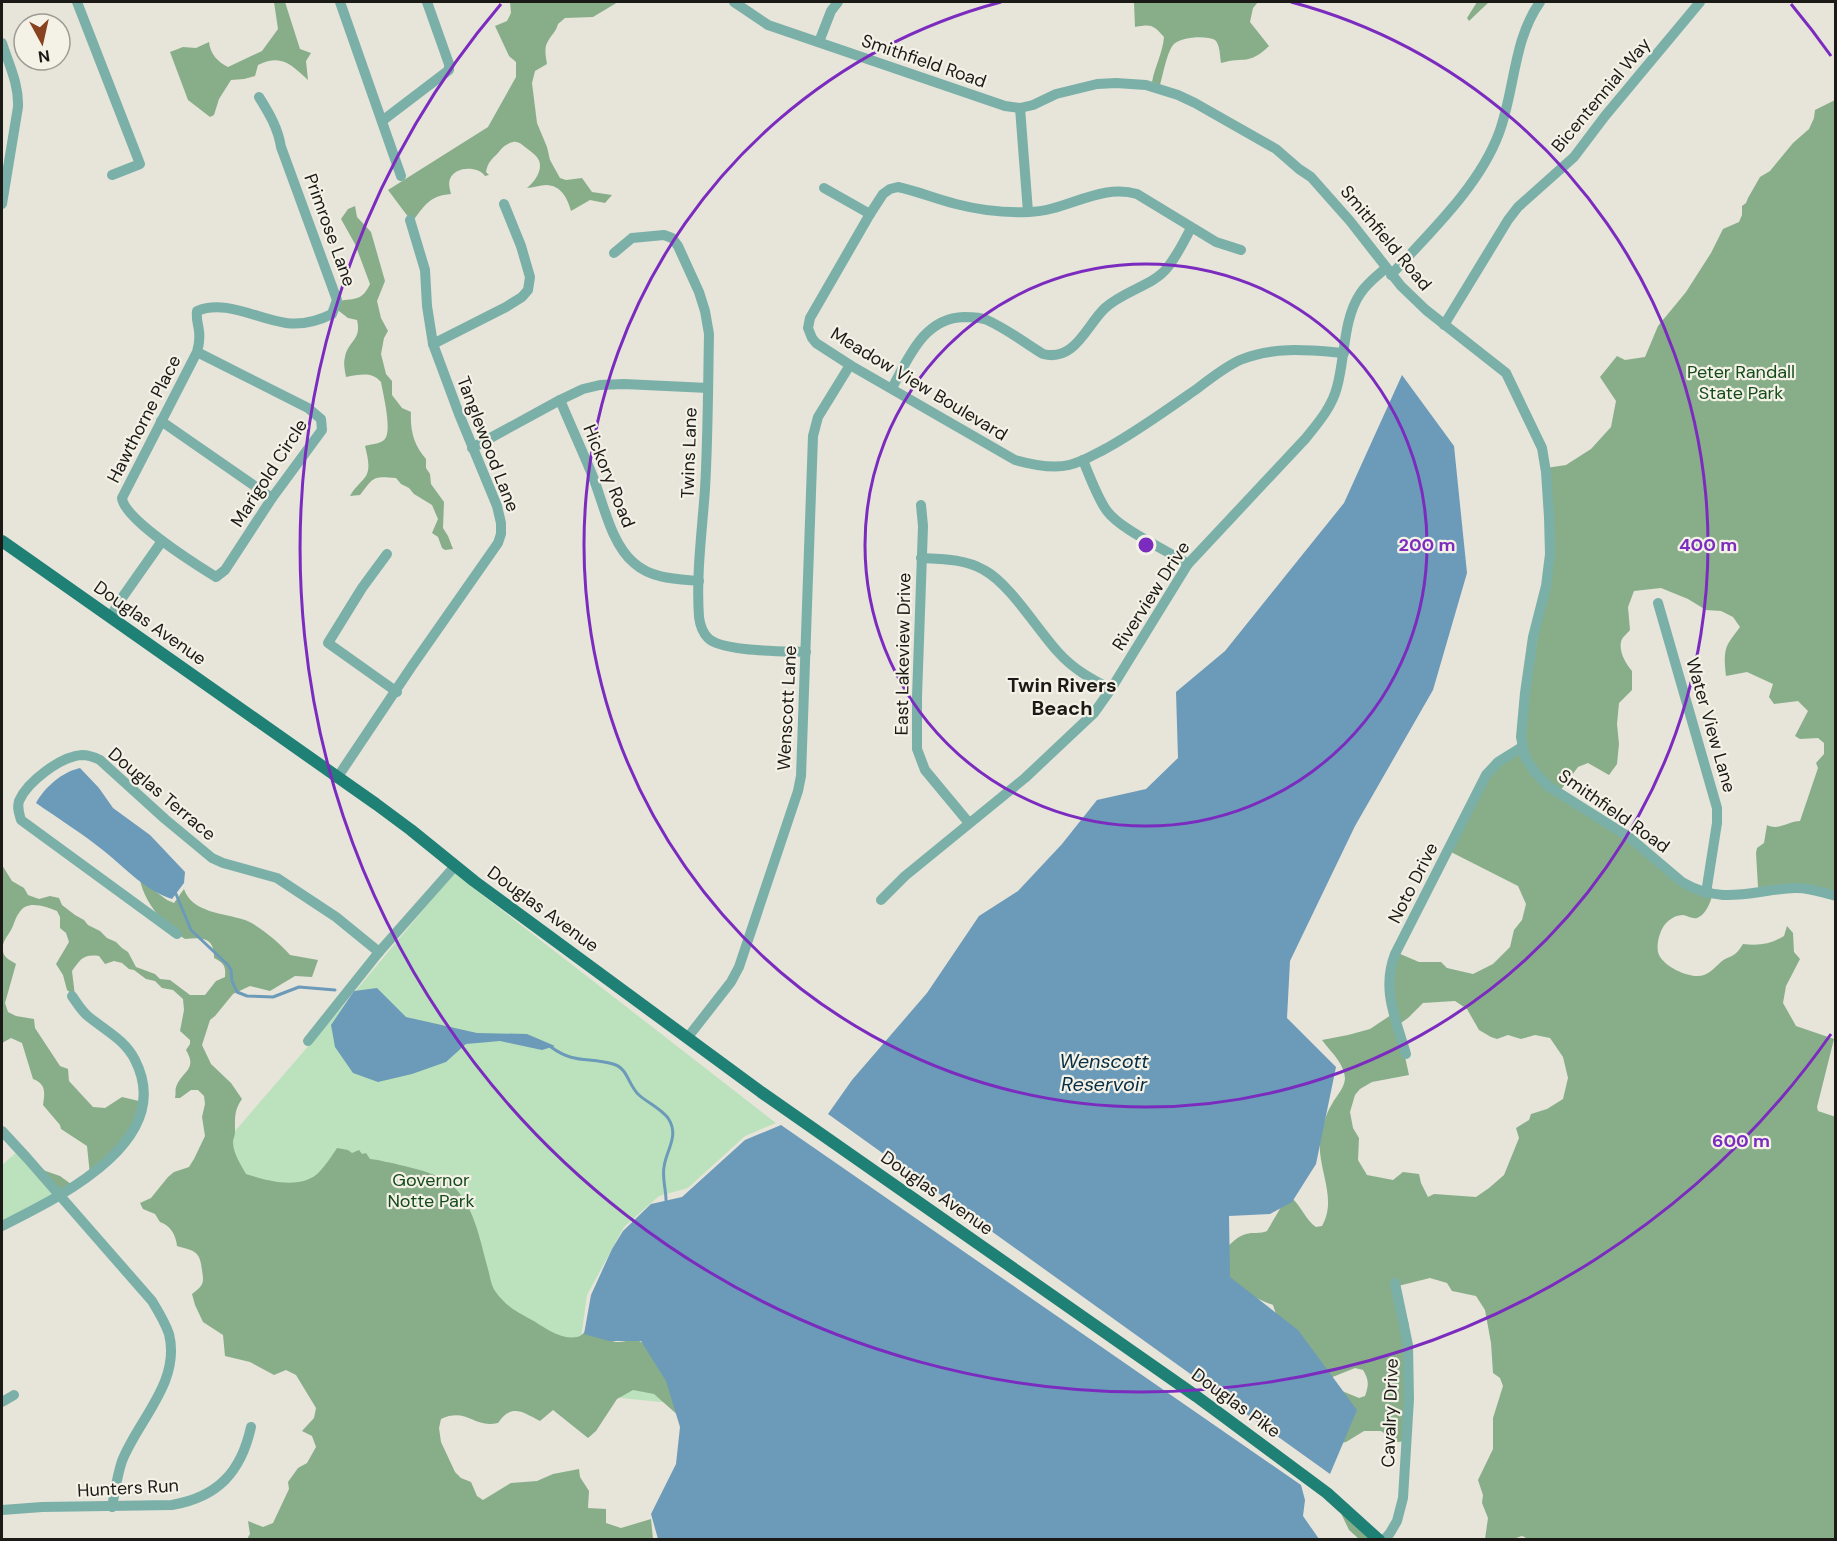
<svg xmlns="http://www.w3.org/2000/svg" width="1837" height="1541" viewBox="0 0 1837 1541" font-family="'DM Sans',sans-serif">
<rect width="100%" height="100%" fill="#e7e4da"/>
<g fill="#bce2bd">
<polygon points="454,873 776,1123 745,1136 688,1188 659,1196 624,1227 587,1295 581,1338 670,1403 321,1367 161,1217 348,1000"/>
<polygon points="18,1151 54,1194 2,1226 2,1165"/>
</g>
<g fill="#88ae89" fill-rule="evenodd">
<path d="M274,2h11l15,47 11,4 -5,8 2,19c-18,-16 -26,-26 -50,-15l-3,11 -11,3 -13,1 -12,19 -5,16 -4,2 -22,-17 -18,-48 13,-5 13,1 13,-6c1,12 9,20 19,25l34,-16 16,-22z"/>
<path d="M510,2h108l-25,15 -28,1 -7,6c-2,8 -7,11 -11,19 -3,6 -1,15 0,21l-12,7 -3,12 5,40 10,24 3,13 10,18 6,2 16,-2 10,14 20,3 -7,8 -15,-3 -19,11c-3,-12 -10,-26 -25,-26 -6,0 -13,3 -19,3 8,-7 19,-21 9,-32 -3,-3 -7,-6 -11,-9 -4,-3 -7,-6 -12,-5 -8,2 -11,6 -15,11 -7,7 -10,9 -12,19l3,3 -4,1c-7,-10 -30,-10 -35,3 -2,5 0,10 1,15 -22,2 -26,11 -39,28l-24,-32 100,-63 28,-50v-15l-7,-6 -14,-30 12,-5 4,-8z"/>
<path d="M1152,2h106l-5,6 -3,14 19,24c-21,20 -24,10 -48,17 -1,-6 -1,-19 -6,-23 -9,-5 -34,-3 -41,4 -7,7 -11,31 -14,41l-8,-3c3,-16 11,-30 12,-45 -11,-12 -12,-13 -29,-10l-1,-24z"/>
<polygon points="1477,2 1489,2 1469,21 1467,18"/>
<path d="M1835,100v792l-77,-5 -2,-34 1,-5 7,-5 3,-18c12,6 21,-4 33,-4l18,-53 -2,-5 8,-9v-11l-6,-5 -18,1 -5,-3 13,-25 -10,-10 -24,3 -5,-7 4,-13 -26,-12 -21,4c-1,-9 -3,-23 2,-32 3,-6 8,-11 12,-17l-7,-10 -12,-6 -15,-1 -18,-11 -27,-11 -27,3 -6,16 2,23c-3,4 -8,7 -9,12 -2,10 5,22 11,29v19l-13,13 -2,21 2,20 -2,20 -8,11 -21,-12 -10,4 -18,24 132,93 21,7c-1,9 -7,24 -16,27 -5,1 -9,-2 -14,-3 -11,0 -20,9 -23,19 -2,4 -3,14 -2,18 3,14 33,28 46,23 8,-3 12,-9 18,-14 4,-3 9,-4 13,-7 3,-2 6,-7 8,-10 16,2 28,0 41,-8l3,-10 6,7 1,19 6,7 -14,27 -3,17 13,23 38,13 -17,68 1,4 18,6 -1,422 -304,1 -9,-4 -9,3h-28l3,-21 -6,-15 1,-8 -5,-15 15,-31v-31l10,-32 -3,-8 -7,-5 -2,-30 -6,-33 -9,-14 -24,-5 -5,-8 -17,-5 -32,8 11,39v116l-12,1 -16,-11h-17l-18,11 -9,2 5,-53 17,7 6,-2c4,-11 4,-16 -2,-26l-8,-2 -35,14 -43,-65 -4,-12c-15,-6 -42,-16 -46,-34 -1,-7 1,-17 1,-25 5,-4 10,-10 18,-12 7,-2 14,0 21,-3l14,-24 12,-8c9,9 13,21 23,28l6,-1c16,-28 -5,-57 -2,-87 2,-11 6,-26 12,-35 4,-8 12,-15 13,-25 0,-15 -15,-28 -23,-39l26,-5 22,-6 21,-14 -1,-25 8,-37 21,9h22l6,6 26,6 20,-10 17,-17 4,-17 8,-10 4,-16 -8,-18 -69,-35 44,-89 28,-17 24,-155 1,-122 20,-3 25,-16 20,-22 5,-26 -16,-24 17,-21 8,4 20,-3 13,-31 28,-34 25,-39 12,-24 16,-7 3,-7v-9l4,-3 2,-5 12,-21 10,-6 23,-28 16,-14 5,-11 1,-8zM1455,1001l12,8 12,21 12,7 6,2 11,-4 13,4 14,-4 15,3 13,19 5,21 -5,21 -16,10 -16,5 -2,6 -13,8 3,10 -15,37 -15,13 -13,9 -42,-3 -6,3 -7,-14 -2,-9 -16,-2 -10,8 -26,-5 -9,-15 1,-22 -6,-10 -3,-16 5,-17 5,-6 12,-7 37,-7 -11,-50 10,-7 15,-15z"/>
<path d="M355,206l2,11 14,15 14,49 -8,20 4,17 7,13 -4,7 -3,16 5,20 6,7v14l10,13 9,4c-1,19 3,33 15,47v9l4,6 1,10 13,18 -1,26 5,8 5,13 -8,1 -3,-2 -4,-11 -6,-4 6,-14 -6,-14 -18,-11 -5,-6 -8,-4 -5,-6c-24,-2 -22,-1 -36,17l-10,1c4,-8 11,-13 16,-20 5,-9 1,-21 -1,-30 6,-2 15,-2 19,-6 9,-8 -1,-46 -3,-58 -10,-11 -21,-7 -35,-5 -1,-6 -3,-14 -1,-20 3,-16 17,-17 12,-37l-9,-2 -13,-10 4,-7c17,-3 23,0 31,-17l-15,-40 -14,-25 7,-10z"/>
<path d="M2,865l10,16 12,7 4,7 11,4 11,-3 9,2 3,7 13,10 9,5 4,5 12,6 7,7 9,4 6,6 6,4 8,15 19,7 5,5 10,1 20,15h15l11,-14 9,-4c1,-11 -1,-14 -11,-19 1,-21 -13,-21 -29,-19 -20,-13 -40,-35 -45,-59l27,20 7,3 10,-14c8,24 40,24 61,31 12,4 36,24 45,35l28,5 -6,17 -17,-1 -25,15 -20,-5 -17,8 -18,22 -5,4 -8,25 9,19 20,19 11,16c-8,11 -7,20 -7,33 0,4 -2,7 -2,10 0,11 8,23 13,32 22,7 51,15 70,1 8,-7 15,-18 21,-27l11,2 4,3 7,-3 3,4 4,-1 4,6 8,1c21,5 52,10 70,22 26,19 32,59 40,87 2,7 3,16 7,22 11,15 20,20 35,28 15,8 29,21 47,18 5,-1 7,-5 11,-8 1,0 9,-2 9,-2 23,31 30,2 48,18l30,49 4,9 1,14 -26,-23 -21,-4 -16,9 -21,32 -8,7 -35,-28 -13,11c-17,-9 -29,-18 -42,2 -24,6 -31,-16 -57,-4l-2,9 2,14 14,30 6,6 10,4 6,14 6,4 28,-17 26,-2 16,-7 26,-5 1,8 9,14 -1,17 18,1v14l15,5 30,-9 2,20h-406l3,-5 -2,-13 15,6 10,-4 16,-34 -1,-7 10,-14 9,-5 9,-16 -4,-11 -10,-5 12,-13 2,-10 -20,-33 -10,-5 -12,5 -24,-13 -25,-6 -2,-21 -20,-13 -8,-17 -3,-11c12,-9 12,-11 10,-24 -2,-19 -7,-19 -25,-24 -1,-11 -7,-21 -17,-24l-5,-8 -12,-5 -3,-6 11,-5 17,-21 6,-5 15,-5 5,-8 11,-23 -3,-19 3,-13 -1,-8 -6,-6h-7l-11,8h-5c1,-4 0,-8 1,-11 6,-16 22,-17 10,-37l4,-6v-4l-10,-9 4,-21 -1,-11 -10,-9 -11,-2 -7,-7 -9,-2 -12,-9 -5,-1 -7,-6 -8,-2 -9,3 -6,-8c-16,-2 -18,3 -27,15l3,25 -8,-6 -4,-15 -7,-11 13,-22 -3,-9 -6,-5v-11l-3,-6c-11,-4 -30,-12 -38,2 -4,5 -5,12 -8,17 -4,7 -10,13 -8,22 1,6 9,9 13,12l-11,39 3,9 8,4 18,3 1,9 25,38 8,3 1,12 24,26 12,1 17,-11 17,4 2,2c-8,50 -46,70 -87,91l-20,-27 26,9 11,8 19,-9 -3,-29 -26,-17 -1,-4 -17,-20c2,-13 3,-21 -10,-26l-11,-36 -11,-5 -9,5z"/>
<polygon points="1339,1509 1383,1539 1359,1539 1349,1530"/>
</g>
<g fill="#6c9ab9">
<polygon points="1402,375 1454,446 1467,573 1433,690 1355,826 1290,961 1287,1018 1336,1067 1316,1164 1292,1202 1270,1214 1229,1216 1230,1277 1298,1330 1357,1410 1330,1474 828,1114 852,1080 927,993 979,916 1018,891 1062,844 1097,800 1146,789 1178,758 1176,692 1225,651 1344,503"/>
<path d="M80,768l19,20 14,20 37,27 35,37 -1,11 -12,16c-26,-8 -47,-31 -68,-48 -21,-17 -45,-32 -68,-48 9,-16 26,-31 44,-35z"/>
<polygon points="377,988 406,1017 477,1033 527,1034 555,1046 542,1050 500,1041 466,1044 446,1062 412,1074 378,1082 353,1073 335,1047 331,1025 354,991"/>
<polygon points="781,1125 1301,1485 1305,1500 1303,1516 1319,1539 658,1539 651,1514 676,1464 680,1427 666,1381 641,1341 609,1341 584,1334 591,1295 612,1249 623,1231 651,1204 682,1197 745,1140"/>
</g>
<g fill="none" stroke-linecap="round" stroke-linejoin="round">
<g stroke="#6c9ab9" stroke-width="3">
<polyline points="176,894 191,930 228,965 231,970 232,981 237,992 247,996 273,997 299,987 335,990"/>
<path d="M551,1047c23,17 37,10 62,17 15,4 15,21 26,31 9,8 21,13 29,23 12,18 -2,32 -4,49 -2,10 2,23 2,33"/>
</g>
<g stroke="#7bb0a9" stroke-width="10">
<polyline points="77,2 140,164 112,175"/>
<polyline points="340,2 401,176"/>
<path d="M734,2l34,23 237,81 15,2 13,-3 23,-11 41,-10 19,-1 30,2 32,10 17,8 81,46 23,20 12,8 39,44 51,65 25,24 80,63 36,75 4,24 3,45 1,37 -4,32 -13,51 -8,56 -4,44 4,20 9,14 14,15 81,51 53,45c41,24 70,8 113,6 13,-1 28,5 41,8"/>
<polyline points="819,42 831,11 838,2"/>
<path d="M2,43c7,22 17,41 16,64l-16,97"/>
<polyline points="1020,108 1028,212"/>
<polyline points="382,121 449,70 449,64 427,2"/>
<polyline points="824,188 870,214"/>
<path d="M1241,250l-25,-8 -79,-48c-37,-11 -70,17 -108,18 -24,1 -50,-2 -73,-8 -20,-5 -39,-13 -58,-17l-8,2 -7,5 -13,20 -60,104 -2,10 4,10 4,5 34,22 165,95c18,5 37,9 54,5 14,-3 26,-11 38,-17 32,-18 61,-39 91,-60 13,-10 27,-21 42,-28 34,-14 68,-10 104,-7"/>
<path d="M614,253l18,-15 32,-3 8,3 6,8 21,46 6,19 4,23c-1,52 -1,104 -4,155 -3,43 -9,86 -6,128 1,8 3,15 9,21 14,14 76,13 98,14"/>
<path d="M1391,275c38,-42 88,-88 108,-142 16,-43 14,-93 41,-131"/>
<polyline points="1444,325 1508,220 1518,207 1574,157 1605,116 1700,2"/>
<polyline points="433,344 506,307 522,297 528,290 530,277 521,246 504,204"/>
<path d="M197,352l111,56 13,11 1,11 -50,68 -47,72 -9,7c-21,-13 -92,-58 -94,-79l75,-146c2,-7 3,-14 2,-21 -1,-8 -3,-12 -2,-20 28,-12 60,8 89,12 15,2 32,-2 46,-9l5,-14 -56,-153c-3,-19 -12,-34 -22,-50"/>
<path d="M892,388c17,-31 32,-70 72,-71 8,0 16,0 23,3 20,9 38,23 56,34 32,8 43,-28 62,-46 18,-17 49,-23 62,-40 10,-12 17,-27 24,-40"/>
<path d="M560,400c10,24 21,48 31,72 12,28 19,71 43,91 18,16 42,16 65,18"/>
<polyline points="161,421 272,498"/>
<polyline points="472,448 560,400 583,389 600,385 624,384 708,388"/>
<path d="M1083,460c6,15 15,39 24,51 14,19 60,39 81,53"/>
<polyline points="921,505 923,526 917,697 917,749 925,770 969,823"/>
<polyline points="387,554 362,588 328,643 397,692"/>
<path d="M921,558c22,1 44,1 63,12 26,14 53,59 74,82 15,17 33,27 53,37"/>
<polyline points="1658,603 1717,808 1717,823 1706,893"/>
<polyline points="111,617 117,605 162,541"/>
<polyline points="337,778 412,666 498,543 501,534 501,523 497,506 459,414 433,344 427,306 425,270 410,220"/>
<path d="M881,900l24,-24 120,-98 69,-65 17,-24 77,-125 118,-126c12,-15 26,-31 31,-51 8,-28 6,-68 23,-93 7,-11 17,-18 26,-26"/>
<path d="M177,934l-156,-114c-2,-7 -4,-12 -2,-19 8,-19 42,-45 63,-46 7,0 12,2 18,5l65,59 47,39 11,5 54,15 59,39 43,35"/>
<polyline points="688,1037 731,982 739,967 798,791 801,776 813,436 818,417 850,365"/>
<polyline points="308,1041 379,952 455,866"/>
<path d="M1406,1054c-10,-35 -25,-64 -11,-100l91,-179 12,-13 24,-15"/>
<path d="M2,1131l25,27 125,143c6,10 13,21 17,33 12,48 -31,86 -47,127 -5,15 -7,30 -10,46"/>
<path d="M2,1226c55,-28 175,-84 133,-166 -10,-20 -29,-29 -46,-43 -7,-5 -12,-14 -17,-21"/>
<polyline points="2,1402 14,1395"/>
<path d="M2,1510l40,-3 130,-2c46,-8 69,-33 79,-78"/>
<polyline points="1384,1540 1390,1533 1397,1521 1403,1498 1409,1399 1408,1345 1395,1283"/>
</g>
<polyline stroke="#1f8076" stroke-width="12" points="2,541 376,804 411,830 474,881 761,1092 1196,1396 1327,1493 1379,1540"/>
</g>
<g fill="none" stroke="#7b2cbf" stroke-width="3">
<circle cx="1146" cy="545" r="281"/>
<path d="M1291 2A562 562 0 1 1 1001 2"/>
<path d="M1831 1034A842 842 0 1 1 501 4M1791 4A842 842 0 0 1 1831 56"/>
</g>
<g text-anchor="middle" stroke-width="4.5" stroke-linejoin="round" paint-order="stroke">
<g font-size="18" fill="#1b1a16" stroke="#f4f1e7">
<text transform="translate(924 61) rotate(19)" y="6">Smithfield Road</text>
<text transform="translate(1601 95) rotate(-50)" y="6">Bicentennial Way</text>
<text transform="translate(330 230) rotate(70)" y="6">Primrose Lane</text>
<text transform="translate(1386 238) rotate(50)" y="6">Smithfield Road</text>
<text transform="translate(919 384) rotate(31)" y="6">Meadow View Boulevard</text>
<text transform="translate(144 419) rotate(-63)" y="6">Hawthorne Place</text>
<text transform="translate(488 444) rotate(69)" y="6">Tanglewood Lane</text>
<text transform="translate(689 453) rotate(-88)" y="6">Twins Lane</text>
<text transform="translate(269 473) rotate(-57)" y="6">Marigold Circle</text>
<text transform="translate(609 476) rotate(68)" y="6">Hickory Road</text>
<text transform="translate(1151 596) rotate(-57)" y="6">Riverview Drive</text>
<text transform="translate(150 623) rotate(35)" y="6">Douglas Avenue</text>
<text transform="translate(903 654) rotate(-89)" y="6">East Lakeview Drive</text>
<text transform="translate(787 708) rotate(-87)" y="6">Wenscott Lane</text>
<text transform="translate(1711 725) rotate(74)" y="6">Water View Lane</text>
<text transform="translate(162 794) rotate(40)" y="6">Douglas Terrace</text>
<text transform="translate(1614 811) rotate(35)" y="6">Smithfield Road</text>
<text transform="translate(1413 883) rotate(-63)" y="6">Noto Drive</text>
<text transform="translate(543 909) rotate(36)" y="6">Douglas Avenue</text>
<text transform="translate(937 1193) rotate(35)" y="6">Douglas Avenue</text>
<text transform="translate(1236 1403) rotate(36)" y="6">Douglas Pike</text>
<text transform="translate(1390 1413) rotate(-88)" y="6">Cavalry Drive</text>
<text transform="translate(128 1488) rotate(-3)" y="6">Hunters Run</text>
</g>
<g font-size="18" fill="#134b1a" stroke="#f4f1e7">
<text x="1741" y="378">Peter Randall<tspan x="1741" dy="21">State Park</tspan></text>
<text x="431" y="1186">Governor<tspan x="431" dy="21">Notte Park</tspan></text>
</g>
<g font-size="20" font-weight="bold" fill="#1b1a16" stroke="#f4f1e7">
<text x="1062" y="692">Twin Rivers<tspan x="1062" dy="23">Beach</tspan></text>
</g>
<g font-size="20" font-style="italic" fill="#062e44" stroke="#f4f1e7">
<text x="1104" y="1068">Wenscott<tspan x="1104" dy="23">Reservoir</tspan></text>
</g>
</g>
<circle cx="1146" cy="545" r="9" fill="#7b2cbf" stroke="#f4f1e7" stroke-width="3"/>
<g font-size="18" text-anchor="middle" font-weight="bold" fill="#7b2cbf" stroke="#f4f1e7" stroke-width="4.5" stroke-linejoin="round" paint-order="stroke">
<text x="1427" y="551">200 m</text>
<text x="1708" y="551">400 m</text>
<text x="1741" y="1147">600 m</text>
</g>
<rect width="1837" height="1541" fill="none" stroke="#1b1a16" stroke-width="6"/>
<g transform="translate(42 42) rotate(172)"><circle r="28" fill="#f4f1e7" stroke="#9d9b93" stroke-width="1.5"/>
<path d="M0-4.5L10 22L0 15L-10 22Z" fill="#89421f"/>
<text y="-9" font-size="16" font-weight="bold" text-anchor="middle" fill="#1b1a16">N</text>
</g>
</svg>
